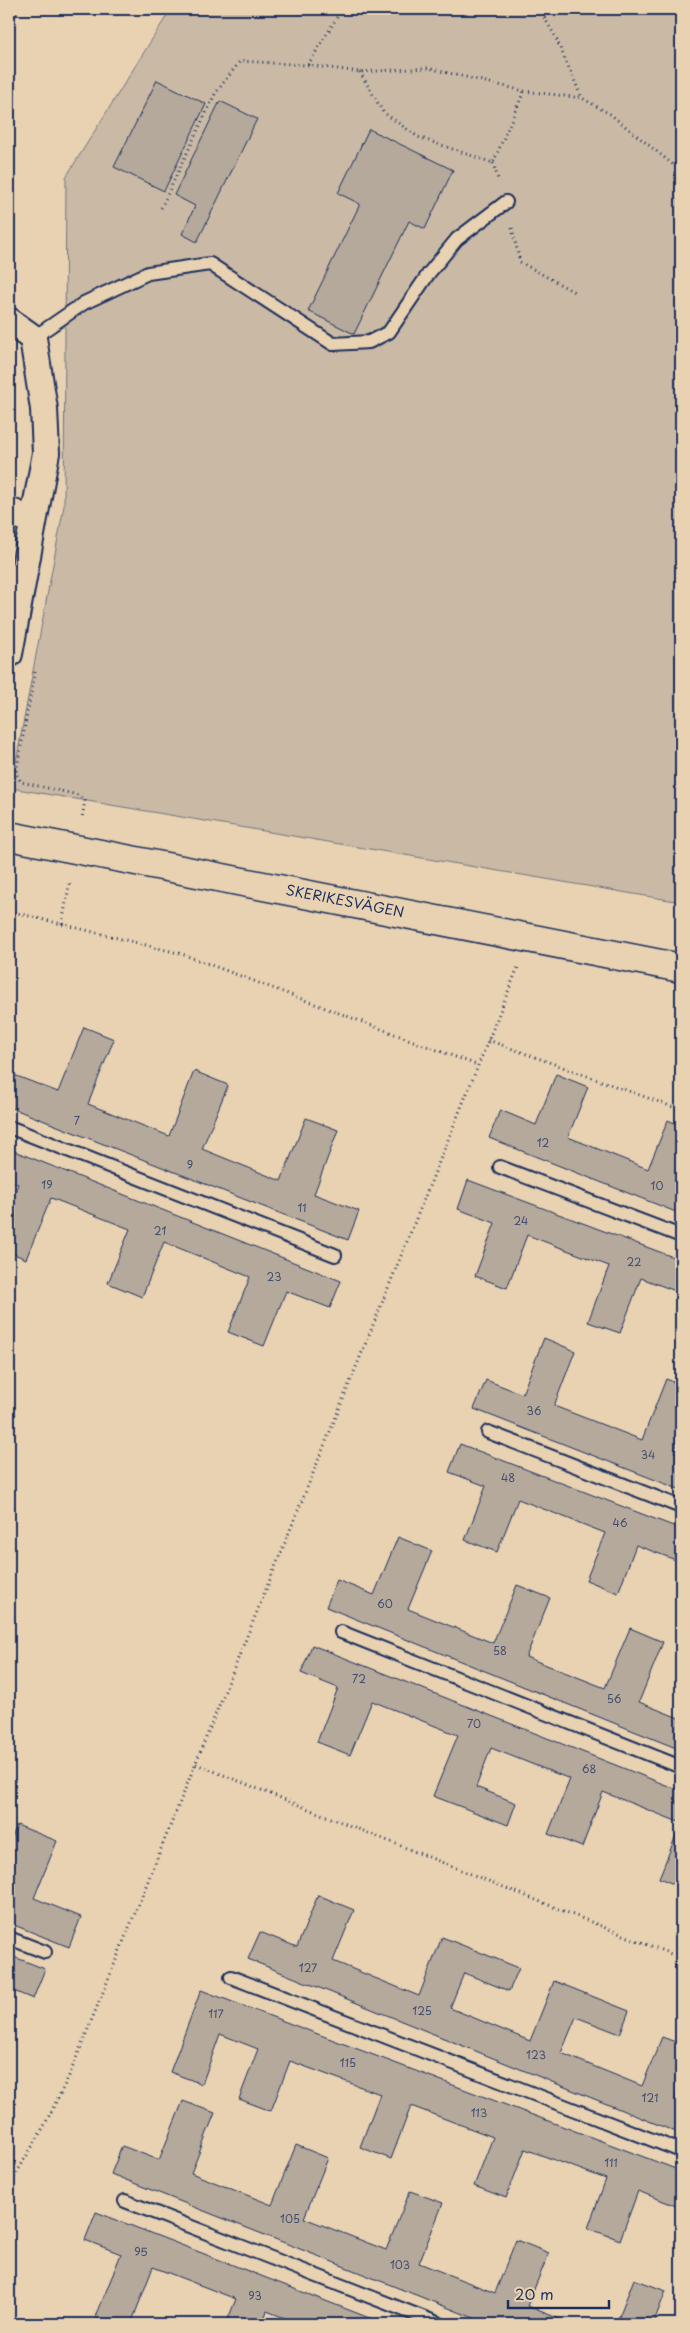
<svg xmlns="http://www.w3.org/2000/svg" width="690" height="2333" viewBox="0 0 690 2333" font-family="'Playpen Sans',sans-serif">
<rect width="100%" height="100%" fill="#e8d2b1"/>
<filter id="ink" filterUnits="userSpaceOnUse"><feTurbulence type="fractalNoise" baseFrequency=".02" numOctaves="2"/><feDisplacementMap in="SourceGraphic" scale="10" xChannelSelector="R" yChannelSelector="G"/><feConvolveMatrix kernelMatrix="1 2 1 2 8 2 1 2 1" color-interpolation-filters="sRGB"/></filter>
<g filter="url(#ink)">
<polygon fill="#cabaa5" stroke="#727482" points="171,9 681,9 681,902 11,788 64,506 66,177"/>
<g fill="#b5a99c" stroke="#1b2f5e">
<polygon points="9,9 19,9 9,29"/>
<polygon points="157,80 206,104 164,191 114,167"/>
<polygon points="220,101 257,119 197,242 182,234 195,206 174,195"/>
<polygon points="369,129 453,170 425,229 409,221 354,334 308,311 360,204 338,193"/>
<polygon points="84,1027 114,1039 88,1104 169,1136 194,1071 228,1085 202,1149 281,1181 306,1118 338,1130 314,1194 359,1211 348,1240 9,1107 9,1073 58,1092"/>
<polygon points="556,1074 588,1087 568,1137 648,1169 668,1120 681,1126 681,1214 489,1138 500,1110 536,1125"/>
<polygon points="9,1149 341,1281 330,1308 286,1291 264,1346 228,1332 250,1277 164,1242 142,1297 108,1283 130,1229 51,1198 26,1259 9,1252 9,1207 18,1184 9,1181"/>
<polygon points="468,1180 681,1260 681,1293 641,1278 620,1333 588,1322 609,1266 527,1235 507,1288 475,1276 495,1223 458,1209"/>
<polygon points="544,1338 575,1351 554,1406 642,1440 666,1379 681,1385 681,1433 674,1452 681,1455 681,1490 474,1409 486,1380 522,1394"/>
<polygon points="460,1444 681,1529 681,1562 636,1545 618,1593 586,1580 605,1533 518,1499 497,1552 465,1540 486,1486 449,1472"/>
<polygon points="398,1537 432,1551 408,1609 493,1643 517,1585 550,1598 526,1657 605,1688 630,1628 663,1642 639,1702 681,1719 681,1750 326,1607 337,1580 374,1595"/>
<polygon points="312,1645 681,1791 681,1887 659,1878 681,1823 603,1792 582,1847 548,1834 570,1779 491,1748 476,1787 516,1803 508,1825 433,1796 458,1735 372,1701 350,1755 317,1742 338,1688 301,1673"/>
<polygon points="17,1825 57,1841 34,1898 81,1917 69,1947 9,1923 9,1845"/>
<polygon points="318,1895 354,1910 333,1961 419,1996 442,1937 519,1968 509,1991 464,1973 450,2008 530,2041 554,1981 629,2011 620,2034 576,2017 561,2053 642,2086 662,2037 681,2044 681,2085 675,2099 681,2101 681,2134 248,1959 260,1932 297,1947"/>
<polygon points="9,1955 45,1969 33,1999 9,1989"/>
<polygon points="201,1990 681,2171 681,2208 638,2191 620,2240 588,2228 606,2179 525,2149 506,2198 474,2186 493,2137 411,2106 391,2159 360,2147 380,2094 290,2061 271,2111 239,2099 258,2049 220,2034 202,2084 170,2072"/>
<polygon points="183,2101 215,2113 191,2173 272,2205 296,2145 328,2158 304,2218 386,2250 410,2191 443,2203 419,2263 495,2293 516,2240 549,2253 527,2306 573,2324 489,2324 111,2174 122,2146 159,2160"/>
<polygon points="96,2212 385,2324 300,2324 267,2311 262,2324 226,2324 236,2299 153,2267 131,2324 108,2324 95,2319 121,2254 85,2240"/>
<polygon points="634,2279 666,2291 653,2324 616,2324"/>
</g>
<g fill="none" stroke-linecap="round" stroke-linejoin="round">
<g stroke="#1b2f5e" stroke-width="16">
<g id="service">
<polyline points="33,338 84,303 148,273 210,264 333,344 369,342 389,332 429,273 457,239 506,202"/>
<polyline points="9,1127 335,1255"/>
<polyline points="500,1167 681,1236"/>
<polyline points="488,1432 681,1507"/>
<polyline points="341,1632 681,1767"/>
<polyline points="9,1938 45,1952"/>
<polyline points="231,1977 681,2151"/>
<polyline points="125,2201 440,2324"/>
</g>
</g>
<g stroke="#1b2f5e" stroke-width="30">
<g id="minor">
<polyline points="9,321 33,338 44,409 46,453 9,654"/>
<polyline points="9,511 33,521"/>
</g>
</g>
<g stroke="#1b2f5e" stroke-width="31">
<polyline id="tertiary" points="9,836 681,968"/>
</g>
<g stroke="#1b2f5e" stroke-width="3" stroke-dasharray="1 4" stroke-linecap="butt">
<polyline points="539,9 554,34 582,98"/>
<polyline points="308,65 342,9"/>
<polyline points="360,72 383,112 418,137 493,163 524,91"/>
<polyline points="493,163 498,179"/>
<polyline points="161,208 215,94 240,61 308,65 360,72 428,68 524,91 582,98 610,114 681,171"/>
<polyline points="512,228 520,262 574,292"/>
<polyline points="35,672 16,773 21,782 78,795 85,801 82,818"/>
<polyline points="9,911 182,954 477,1065"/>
<polyline points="62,924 70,881"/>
<polyline points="488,1040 681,1110"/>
<polyline points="196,1764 681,1958"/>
<polyline points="9,2186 43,2128 69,2076 518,967"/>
</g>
<use href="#service" stroke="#e8d2b1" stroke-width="12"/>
<use href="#minor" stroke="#e8d2b1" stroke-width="26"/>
<use href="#tertiary" stroke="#e8d2b1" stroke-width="28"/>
</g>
</g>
<g text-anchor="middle" stroke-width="4" stroke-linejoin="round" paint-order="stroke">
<g font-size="11" fill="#424e6e">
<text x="77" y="1125">7</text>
<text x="543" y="1147">12</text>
<text x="190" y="1169">9</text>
<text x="47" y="1189">19</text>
<text x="657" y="1190">10</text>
<text x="302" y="1212">11</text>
<text x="521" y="1225">24</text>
<text x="160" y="1235">21</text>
<text x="634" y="1266">22</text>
<text x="274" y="1281">23</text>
<text x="534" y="1415">36</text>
<text x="648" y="1459">34</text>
<text x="508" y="1482">48</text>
<text x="620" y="1527">46</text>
<text x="385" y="1608">60</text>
<text x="500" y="1655">58</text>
<text x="359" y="1683">72</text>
<text x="614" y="1703">56</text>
<text x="474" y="1728">70</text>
<text x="589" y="1773">68</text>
<text x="308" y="1972">127</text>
<text x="422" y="2015">125</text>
<text x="216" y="2018">117</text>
<text x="536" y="2059">123</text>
<text x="348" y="2067">115</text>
<text x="650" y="2102">121</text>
<text x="479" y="2117">113</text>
<text x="611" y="2167">111</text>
<text x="290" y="2223">105</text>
<text x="141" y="2256">95</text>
<text x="400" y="2269">103</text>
<text x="255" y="2300">93</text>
</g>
<g font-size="14" fill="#1b2f5e" stroke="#e8d2b1">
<text transform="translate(345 901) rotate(11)" y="5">SKERIKESVÄGEN</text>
</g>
</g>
<rect width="690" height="2333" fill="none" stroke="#e8d2b1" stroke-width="30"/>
<rect x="15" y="15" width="660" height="2303" fill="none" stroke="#1b2f5e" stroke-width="2" filter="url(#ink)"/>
<path d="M508 2300v8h101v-8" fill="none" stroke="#1b2f5e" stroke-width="2.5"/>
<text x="515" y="2300" font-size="15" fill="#1b2f5e" stroke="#e8d2b1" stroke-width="4" paint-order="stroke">20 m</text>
</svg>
